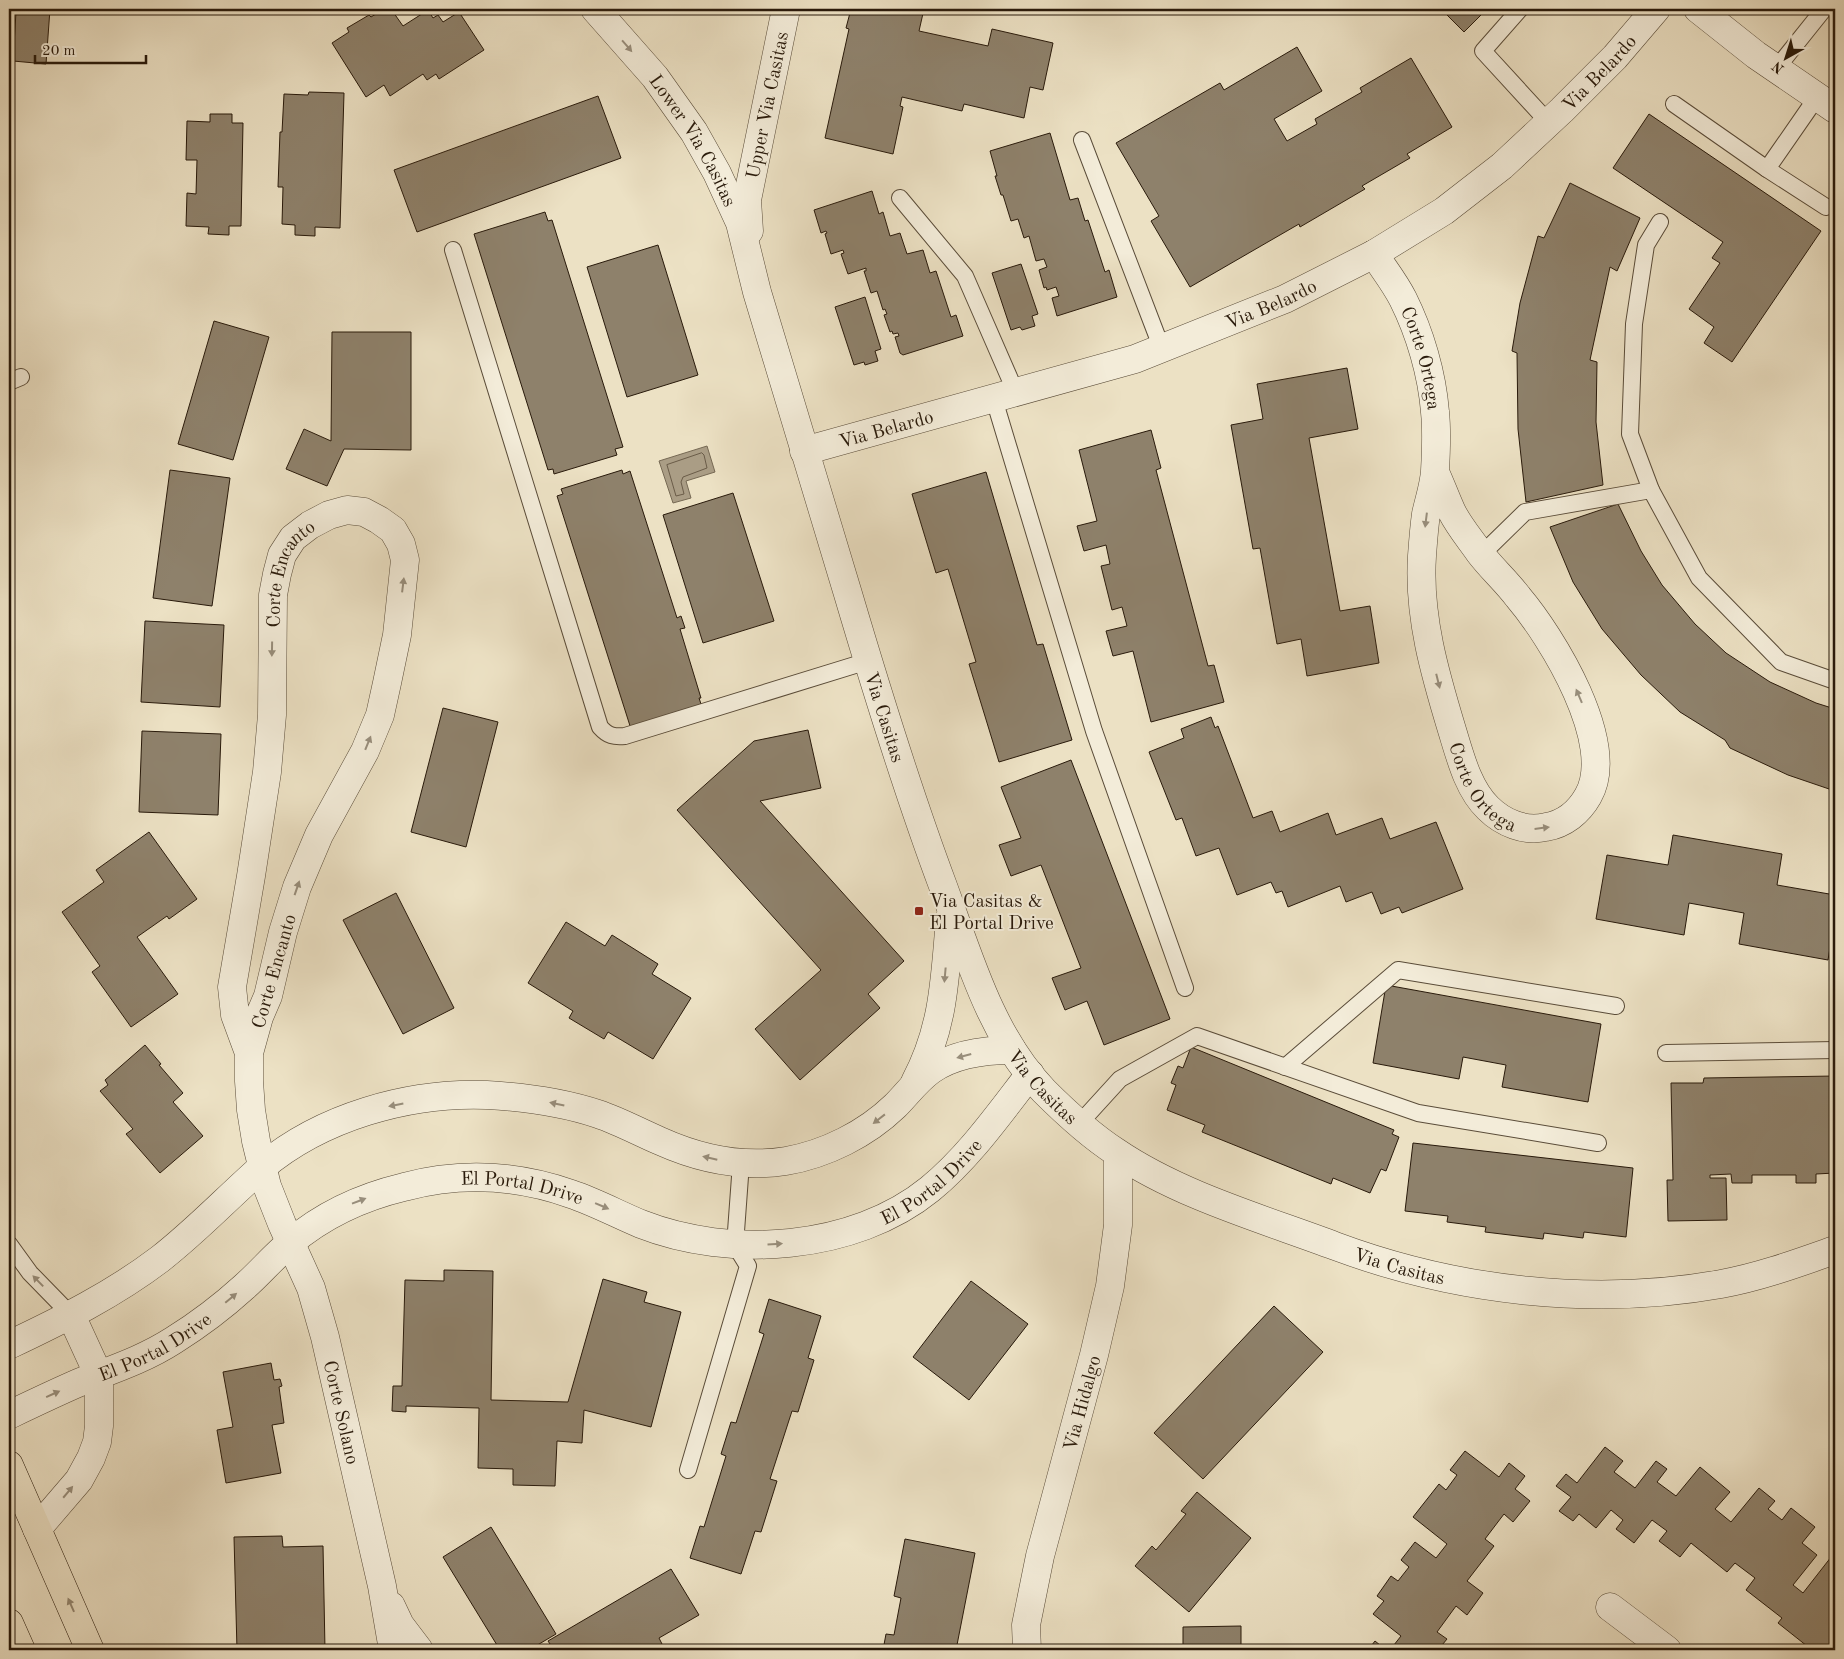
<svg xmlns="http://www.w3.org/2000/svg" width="1844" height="1659" viewBox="0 0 1844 1659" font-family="'Old Standard TT',serif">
<rect width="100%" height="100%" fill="#ece1c4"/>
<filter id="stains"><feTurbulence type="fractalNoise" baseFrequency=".004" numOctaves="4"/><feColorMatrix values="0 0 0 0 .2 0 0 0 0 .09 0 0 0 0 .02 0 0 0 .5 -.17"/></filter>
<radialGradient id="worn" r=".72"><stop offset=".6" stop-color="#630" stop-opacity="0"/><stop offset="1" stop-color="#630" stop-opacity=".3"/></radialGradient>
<polygon fill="#aa9d85" stroke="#766954" points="707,446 715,472 686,481 691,498 673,503 659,461"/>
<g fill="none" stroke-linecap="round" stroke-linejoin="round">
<polygon stroke="#6a5c48" stroke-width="1" points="702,453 704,455 707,468 683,477 681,482 684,494 676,496 667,465"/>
</g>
<g fill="#8e816b" stroke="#291a0b">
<polygon points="9,9 50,9 46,64 13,61 16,12 9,12"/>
<polygon points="384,9 391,9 403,26 428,10 433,18 438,15 443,22 459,12 484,50 439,79 436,74 427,80 423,74 390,96 384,85 366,97 332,43 349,32 347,28 369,15 371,17"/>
<polygon points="851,9 924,9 919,31 988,46 992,29 1053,43 1043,90 1030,87 1024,118 964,104 962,111 902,97 900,106 903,107 893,154 825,138 849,29 846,28"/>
<polygon points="1441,9 1487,9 1464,32"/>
<polygon points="1297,47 1322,91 1274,119 1287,141 1317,124 1315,119 1362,92 1360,88 1411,58 1452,127 1407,154 1410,158 1362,186 1365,189 1300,227 1299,224 1190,287 1151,221 1159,216 1116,143 1220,83 1224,90"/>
<polygon points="309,92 344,93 340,228 315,227 315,236 295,235 295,225 282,224 283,187 278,187 280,132 282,132 284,94 308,95"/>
<polygon points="598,96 621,158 417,232 394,170"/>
<polygon points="210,114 232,114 232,123 243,123 241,226 229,226 229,235 208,234 209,227 186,226 187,193 196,194 197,160 186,160 187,121 210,122"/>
<polygon points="1649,114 1821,231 1732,362 1704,343 1714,327 1689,309 1720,263 1712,258 1723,242 1613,168"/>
<polygon points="1050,133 1070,200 1078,198 1085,221 1088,220 1105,272 1109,270 1117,297 1057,316 1052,298 1059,296 1056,287 1047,290 1046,287 1044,288 1039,270 1047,267 1044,259 1036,261 1029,236 1024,238 1018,219 1011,221 1003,195 1001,195 995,176 997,176 990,151"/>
<polygon points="1570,183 1640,218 1617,271 1610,267 1590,360 1597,362 1596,422 1603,485 1526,502 1518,429 1517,353 1512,351 1520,303 1538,236 1544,238"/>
<polygon points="872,191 879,214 883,212 890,236 900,233 907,254 923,250 930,273 936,271 951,317 956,315 963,336 903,355 900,353 895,337 899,336 898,333 893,334 892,331 890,332 884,315 887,314 885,309 883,310 877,291 871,293 864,271 866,271 866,268 848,274 841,254 844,253 843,250 831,254 825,234 827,233 826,231 821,233 814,210"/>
<polygon points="545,212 548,221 552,220 623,447 615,449 617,455 554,474 553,469 548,470 474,234"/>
<polygon points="658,245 698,375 627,397 587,267"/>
<polygon points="1021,264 1038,314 1032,316 1035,326 1022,330 1020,327 1011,330 992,273"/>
<polygon points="865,297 881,349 875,351 878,361 865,365 864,362 854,365 835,307"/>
<polygon points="214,321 269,337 233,460 178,444"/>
<polygon points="332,332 411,332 411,450 344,449 327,486 286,469 304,429 331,441"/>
<polygon points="1347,368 1358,429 1309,438 1340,611 1370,606 1379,663 1307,676 1301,639 1277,644 1260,548 1253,549 1231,425 1263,419 1257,384"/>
<polygon points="1151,430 1161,468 1156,470 1208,666 1214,665 1224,702 1151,722 1133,651 1113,656 1106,631 1127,626 1122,607 1112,610 1101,566 1110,564 1106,545 1084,551 1077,526 1097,521 1079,450"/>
<polygon points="170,470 230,478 212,606 153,598"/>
<polygon points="622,470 623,474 630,471 677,618 681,616 685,628 680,629 701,698 699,698 702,707 631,729 557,496 563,494 561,489"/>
<polygon points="986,472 1037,645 1043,644 1072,740 999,762 969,664 976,662 948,569 936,573 912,494"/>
<polygon points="733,493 774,621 703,643 663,515"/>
<polygon points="1618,504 1641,551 1662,585 1695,624 1726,653 1770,682 1816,703 1835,709 1835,791 1788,775 1730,748 1725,740 1680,712 1641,675 1602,629 1573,582 1550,527"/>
<polygon points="145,621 224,625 220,707 141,702"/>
<polygon points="443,708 498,722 466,847 411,832"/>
<polygon points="1211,717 1215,728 1218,726 1253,818 1272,811 1280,832 1328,813 1336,835 1382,818 1390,839 1436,822 1463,889 1402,913 1399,907 1381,914 1372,892 1346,902 1340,886 1288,907 1282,891 1276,893 1271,882 1237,895 1219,848 1196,856 1182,818 1176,820 1149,752 1184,738 1181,729"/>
<polygon points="808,730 821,788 760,801 904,961 868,994 880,1008 800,1080 755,1029 821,970 677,810 754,741"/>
<polygon points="142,731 221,734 218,815 139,812"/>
<polygon points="1071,760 1170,1019 1104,1045 1087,1001 1065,1010 1052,978 1081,968 1041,865 1011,876 999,845 1021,838 1001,787"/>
<polygon points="149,832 197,899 169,919 167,916 137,937 178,994 131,1027 92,972 100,966 62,912 104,882 96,870"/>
<polygon points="1673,835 1782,854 1777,885 1835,895 1835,917 1828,960 1739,944 1744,913 1689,903 1684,935 1596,919 1607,855 1668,865"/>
<polygon points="396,893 454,1008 403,1034 343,920"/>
<polygon points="566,922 605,946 612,935 658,964 652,974 691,998 653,1059 608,1032 604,1039 569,1018 573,1011 528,983"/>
<polygon points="1386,985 1601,1024 1588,1102 1502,1087 1506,1065 1463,1057 1459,1079 1373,1063"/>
<polygon points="145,1045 161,1064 159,1065 183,1093 173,1102 203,1136 160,1173 126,1134 133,1129 100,1091 108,1085 105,1080"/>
<polygon points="1191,1047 1394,1130 1392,1134 1399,1137 1386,1171 1381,1169 1370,1193 1333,1178 1331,1184 1202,1132 1205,1125 1167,1110 1176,1085 1171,1083 1178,1066 1183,1068"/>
<polygon points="1835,1076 1835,1173 1816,1174 1816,1183 1796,1183 1796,1175 1752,1175 1752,1183 1732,1183 1731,1174 1710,1175 1710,1178 1726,1178 1727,1220 1668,1221 1667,1180 1673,1180 1671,1083 1703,1083 1704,1078"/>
<polygon points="1413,1143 1633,1168 1626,1237 1584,1232 1583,1238 1544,1233 1543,1239 1485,1232 1486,1227 1447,1222 1448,1216 1405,1211"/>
<polygon points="444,1270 493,1271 491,1400 568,1402 603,1279 647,1292 644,1302 681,1312 651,1427 584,1410 582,1443 557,1441 555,1486 513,1485 513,1469 478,1468 479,1408 406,1406 406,1412 392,1411 393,1386 402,1386 405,1280 444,1281"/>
<polygon points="971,1281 1028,1324 969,1400 913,1357"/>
<polygon points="769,1299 821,1316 808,1358 814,1360 798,1412 792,1411 770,1479 777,1481 761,1532 755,1531 741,1574 690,1558 700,1526 704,1527 726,1456 721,1454 731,1422 736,1423 764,1334 759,1332"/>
<polygon points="1274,1306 1323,1352 1203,1479 1154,1433"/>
<polygon points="271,1363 274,1380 280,1379 282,1386 279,1387 284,1423 272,1425 281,1473 226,1483 217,1430 233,1427 223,1372"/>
<polygon points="1605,1447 1623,1461 1614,1472 1635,1488 1656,1461 1667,1469 1657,1482 1676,1496 1700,1467 1730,1492 1715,1509 1731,1522 1759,1488 1775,1501 1768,1509 1782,1520 1791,1508 1815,1527 1802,1543 1817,1555 1793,1585 1803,1593 1835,1552 1835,1650 1812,1650 1778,1623 1782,1618 1746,1590 1755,1578 1735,1563 1727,1572 1691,1543 1680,1557 1659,1541 1667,1531 1652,1520 1634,1543 1616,1529 1623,1520 1611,1510 1596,1528 1579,1514 1573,1521 1559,1511 1571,1497 1556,1486 1566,1474 1577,1483"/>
<polygon points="1465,1451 1499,1477 1509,1463 1525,1476 1515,1489 1530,1501 1513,1522 1504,1514 1485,1539 1494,1546 1467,1581 1483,1593 1467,1615 1456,1606 1437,1632 1447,1639 1438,1650 1390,1650 1401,1636 1373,1614 1384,1601 1377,1596 1391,1576 1398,1581 1409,1567 1401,1560 1415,1542 1436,1558 1447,1544 1413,1517 1439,1484 1446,1490 1457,1475 1450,1470"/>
<polygon points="1197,1492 1251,1538 1189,1612 1135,1566 1152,1546 1156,1550 1186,1514 1181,1511"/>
<polygon points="491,1527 556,1634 529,1650 500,1650 443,1557"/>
<polygon points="282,1536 283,1547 323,1546 325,1650 237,1650 234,1537"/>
<polygon points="905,1539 975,1553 956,1650 883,1650 886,1634 894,1635 901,1598 894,1596"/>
<polygon points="671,1569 699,1615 659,1638 662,1644 651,1650 554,1650 548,1641"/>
<polygon points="1241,1626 1241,1650 1183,1650 1183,1627"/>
<polygon points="1375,1641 1386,1650 1368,1650"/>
</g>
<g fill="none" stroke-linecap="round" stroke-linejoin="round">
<g stroke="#5a4c39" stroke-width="18">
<g id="service">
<polyline points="1520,9 1483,51 1549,123"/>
<polyline points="1776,69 1824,9"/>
<polyline points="1674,104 1767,169 1817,97"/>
<polyline points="1082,140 1162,349"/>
<polyline points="1767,169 1826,207"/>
<polyline points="900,198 965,276 1016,393"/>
<path d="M453,250l147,477c8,9 14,10 25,9l243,-75"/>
<polyline points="9,382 21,377"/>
<polyline points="994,399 1094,731 1185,988"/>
<polyline points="1651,490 1630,434 1634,324 1646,245 1660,222"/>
<polyline points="1481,555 1525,512 1651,490 1699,578 1781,662 1835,681"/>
<polyline points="1666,1053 1835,1050"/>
<polyline points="1285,1067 1398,970 1616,1006"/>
<polyline points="1079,1124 1120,1079 1197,1036 1418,1113 1598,1143"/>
<polyline points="9,1244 30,1273 71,1315"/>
<polyline points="688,1470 748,1266 735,1245 741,1163"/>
</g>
</g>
<g stroke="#5a4c39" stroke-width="29">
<g id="minor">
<path id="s1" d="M595,9l60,68 39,55 23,41 23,50 17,69c30,101 60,202 91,302 29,98 59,196 95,292 26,71 48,150 101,205 22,22 46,44 72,61 63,43 147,67 219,94 121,45 258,61 386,38 39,-7 77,-21 114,-34"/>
<polyline points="1698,9 1756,55 1835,109"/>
<path id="s2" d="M749,231l-2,-31 39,-191"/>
<path id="s3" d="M1374,254c9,14 21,29 29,45 17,34 29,75 32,113 2,19 1,41 0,59 -1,15 -6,29 -9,43 -2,14 -3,28 -4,42 -4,60 13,118 30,174 8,26 16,59 36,78 15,15 37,24 58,19 18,-3 33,-15 42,-31 30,-52 -36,-159 -70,-199 -12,-16 -27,-29 -39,-45 -9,-13 -20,-26 -27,-40 -6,-13 -11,-27 -17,-40"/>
<path id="s4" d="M804,451l331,-92 150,-60 89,-45 70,-43 58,-45 60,-56 53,-53 41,-48"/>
<path id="s5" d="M249,1053l-14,-38 -3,-28 19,-111 16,-104 5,-57 1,-120 4,-21 5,-19 11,-17 17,-13 19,-10 18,-5 17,2 15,8 14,10 8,14 4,16 -8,75 -10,48 -7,32 -15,36 -46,84 -22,52 -14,45 -15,64 -9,21 -10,36v28l2,29 5,31 11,45 15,38 29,64 14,49 57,249 11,64"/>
<path d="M915,1082c29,-54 30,-104 35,-164"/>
<path d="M9,1345c53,-25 105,-51 151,-86 36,-28 67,-61 101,-91 60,-51 147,-76 226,-73 37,2 75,7 111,19 21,7 41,18 62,27 40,18 82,27 126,20 40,-7 80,-27 109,-55 12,-12 22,-26 36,-36 23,-16 53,-20 81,-20"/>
<path id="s6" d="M9,1415c23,-11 46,-22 69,-32 33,-13 65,-23 96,-43 24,-15 48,-33 70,-53 16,-14 29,-30 46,-44 33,-28 72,-46 114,-56 56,-15 113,-12 167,7 24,8 46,20 70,30 89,35 213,27 289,-35 39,-32 69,-75 100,-115"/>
<polyline points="37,1529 79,1480 91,1458 97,1442 99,1426 99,1376 71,1315"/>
<polyline points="391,1606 400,1625 419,1650"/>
<polyline points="1610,1607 1667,1650"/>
<path id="s7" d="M1027,1650l-1,-25 14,-69 54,-201 16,-69 8,-61v-71"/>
</g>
</g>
<g stroke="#291a0b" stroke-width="29">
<g id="primary">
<polyline points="9,1465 90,1650"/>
<polyline points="9,1623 21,1650"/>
</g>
</g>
<use href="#service" stroke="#f3ecd9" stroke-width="16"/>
<use href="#minor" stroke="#f3ecd9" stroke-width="28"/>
<use href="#primary" stroke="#ece1c4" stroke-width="28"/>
</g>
<defs><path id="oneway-solid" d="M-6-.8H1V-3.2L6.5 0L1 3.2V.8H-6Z" transform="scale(1.25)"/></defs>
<g fill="#988e7c">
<use href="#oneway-solid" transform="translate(627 46) rotate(49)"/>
<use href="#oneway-solid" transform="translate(1426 520) rotate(97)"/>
<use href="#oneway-solid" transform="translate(403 585) rotate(-83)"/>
<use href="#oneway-solid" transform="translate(272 649) rotate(91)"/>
<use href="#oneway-solid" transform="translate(1438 681) rotate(76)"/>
<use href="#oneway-solid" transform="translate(1579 696) rotate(-113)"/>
<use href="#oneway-solid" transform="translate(368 743) rotate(-68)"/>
<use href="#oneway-solid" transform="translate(1542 828) rotate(-7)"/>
<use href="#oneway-solid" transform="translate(297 888) rotate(-71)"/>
<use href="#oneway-solid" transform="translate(945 975) rotate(95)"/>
<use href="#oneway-solid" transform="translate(964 1056) rotate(165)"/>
<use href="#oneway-solid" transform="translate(557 1104) rotate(-168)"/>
<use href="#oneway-solid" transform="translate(396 1105) rotate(169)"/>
<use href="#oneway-solid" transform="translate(879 1119) rotate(142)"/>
<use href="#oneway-solid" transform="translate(710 1158) rotate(-167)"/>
<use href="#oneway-solid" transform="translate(359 1201) rotate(-21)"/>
<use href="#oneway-solid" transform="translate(602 1206) rotate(23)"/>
<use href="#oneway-solid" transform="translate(775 1244) rotate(-4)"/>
<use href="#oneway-solid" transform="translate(38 1281) rotate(-134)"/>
<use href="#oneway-solid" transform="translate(231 1298) rotate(-40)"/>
<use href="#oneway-solid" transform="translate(53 1394) rotate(-24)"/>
<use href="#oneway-solid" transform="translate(68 1492) rotate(-50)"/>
</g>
<use fill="#948771" href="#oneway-solid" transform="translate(71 1605) rotate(-114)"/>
<rect fill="#8f2418" stroke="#f3ecd9" stroke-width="2" x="914" y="906" width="10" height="10" rx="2.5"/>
<g text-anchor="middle" stroke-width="4" stroke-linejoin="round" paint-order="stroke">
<g font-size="19" fill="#291a0b" stroke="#f3ecd9">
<text dy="7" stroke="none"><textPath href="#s4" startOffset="895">Via Belardo</textPath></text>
<text dy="7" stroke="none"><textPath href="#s2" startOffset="128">Upper Via Casitas</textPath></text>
<text dy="7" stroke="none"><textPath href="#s1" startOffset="165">Lower Via Casitas</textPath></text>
<text dy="7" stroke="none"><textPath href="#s4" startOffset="490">Via Belardo</textPath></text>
<text dy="7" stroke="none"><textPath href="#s3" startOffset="116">Corte Ortega</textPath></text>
<text dy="7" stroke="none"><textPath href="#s4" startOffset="85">Via Belardo</textPath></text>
<text dy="7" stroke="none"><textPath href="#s5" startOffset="490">Corte Encanto</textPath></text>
<text dy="7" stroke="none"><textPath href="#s1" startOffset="775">Via Casitas</textPath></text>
<text dy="7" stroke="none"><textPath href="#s3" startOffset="561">Corte Ortega</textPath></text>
<text transform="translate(273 971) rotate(-74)" y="7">Corte Encanto</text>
<text dy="7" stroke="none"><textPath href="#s1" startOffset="1180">Via Casitas</textPath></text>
<text dy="7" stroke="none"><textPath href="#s6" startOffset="1016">El Portal Drive</textPath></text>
<text dy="7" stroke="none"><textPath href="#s6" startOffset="581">El Portal Drive</textPath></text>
<text dy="7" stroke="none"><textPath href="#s1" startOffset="1585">Via Casitas</textPath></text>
<text dy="7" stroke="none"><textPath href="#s6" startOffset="161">El Portal Drive</textPath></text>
<text dy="7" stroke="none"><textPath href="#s7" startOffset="254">Via Hidalgo</textPath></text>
<text dy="7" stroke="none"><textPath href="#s5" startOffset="1566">Corte Solano</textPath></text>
</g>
<g font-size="19" fill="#291a0b" stroke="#f3ecd9" text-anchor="start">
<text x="929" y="907">Via Casitas &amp;<tspan x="929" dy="22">El Portal Drive</tspan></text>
</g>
</g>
<rect width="1844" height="1659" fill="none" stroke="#ece1c4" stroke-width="30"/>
<rect x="10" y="10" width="1824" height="1639" fill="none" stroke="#291a0b" stroke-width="2.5"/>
<rect x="15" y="15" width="1814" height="1629" fill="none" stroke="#291a0b"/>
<g transform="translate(1786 58) rotate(219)" stroke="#f3ecd9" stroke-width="4" paint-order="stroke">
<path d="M0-4L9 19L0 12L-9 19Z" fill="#291a0b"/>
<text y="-8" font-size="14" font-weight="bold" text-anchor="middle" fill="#291a0b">N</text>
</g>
<path d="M35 55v8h111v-8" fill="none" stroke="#291a0b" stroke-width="2.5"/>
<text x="42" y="55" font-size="15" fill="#291a0b" stroke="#f3ecd9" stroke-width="4" paint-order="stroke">20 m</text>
<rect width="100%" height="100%" filter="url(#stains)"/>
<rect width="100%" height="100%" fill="url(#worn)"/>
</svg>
